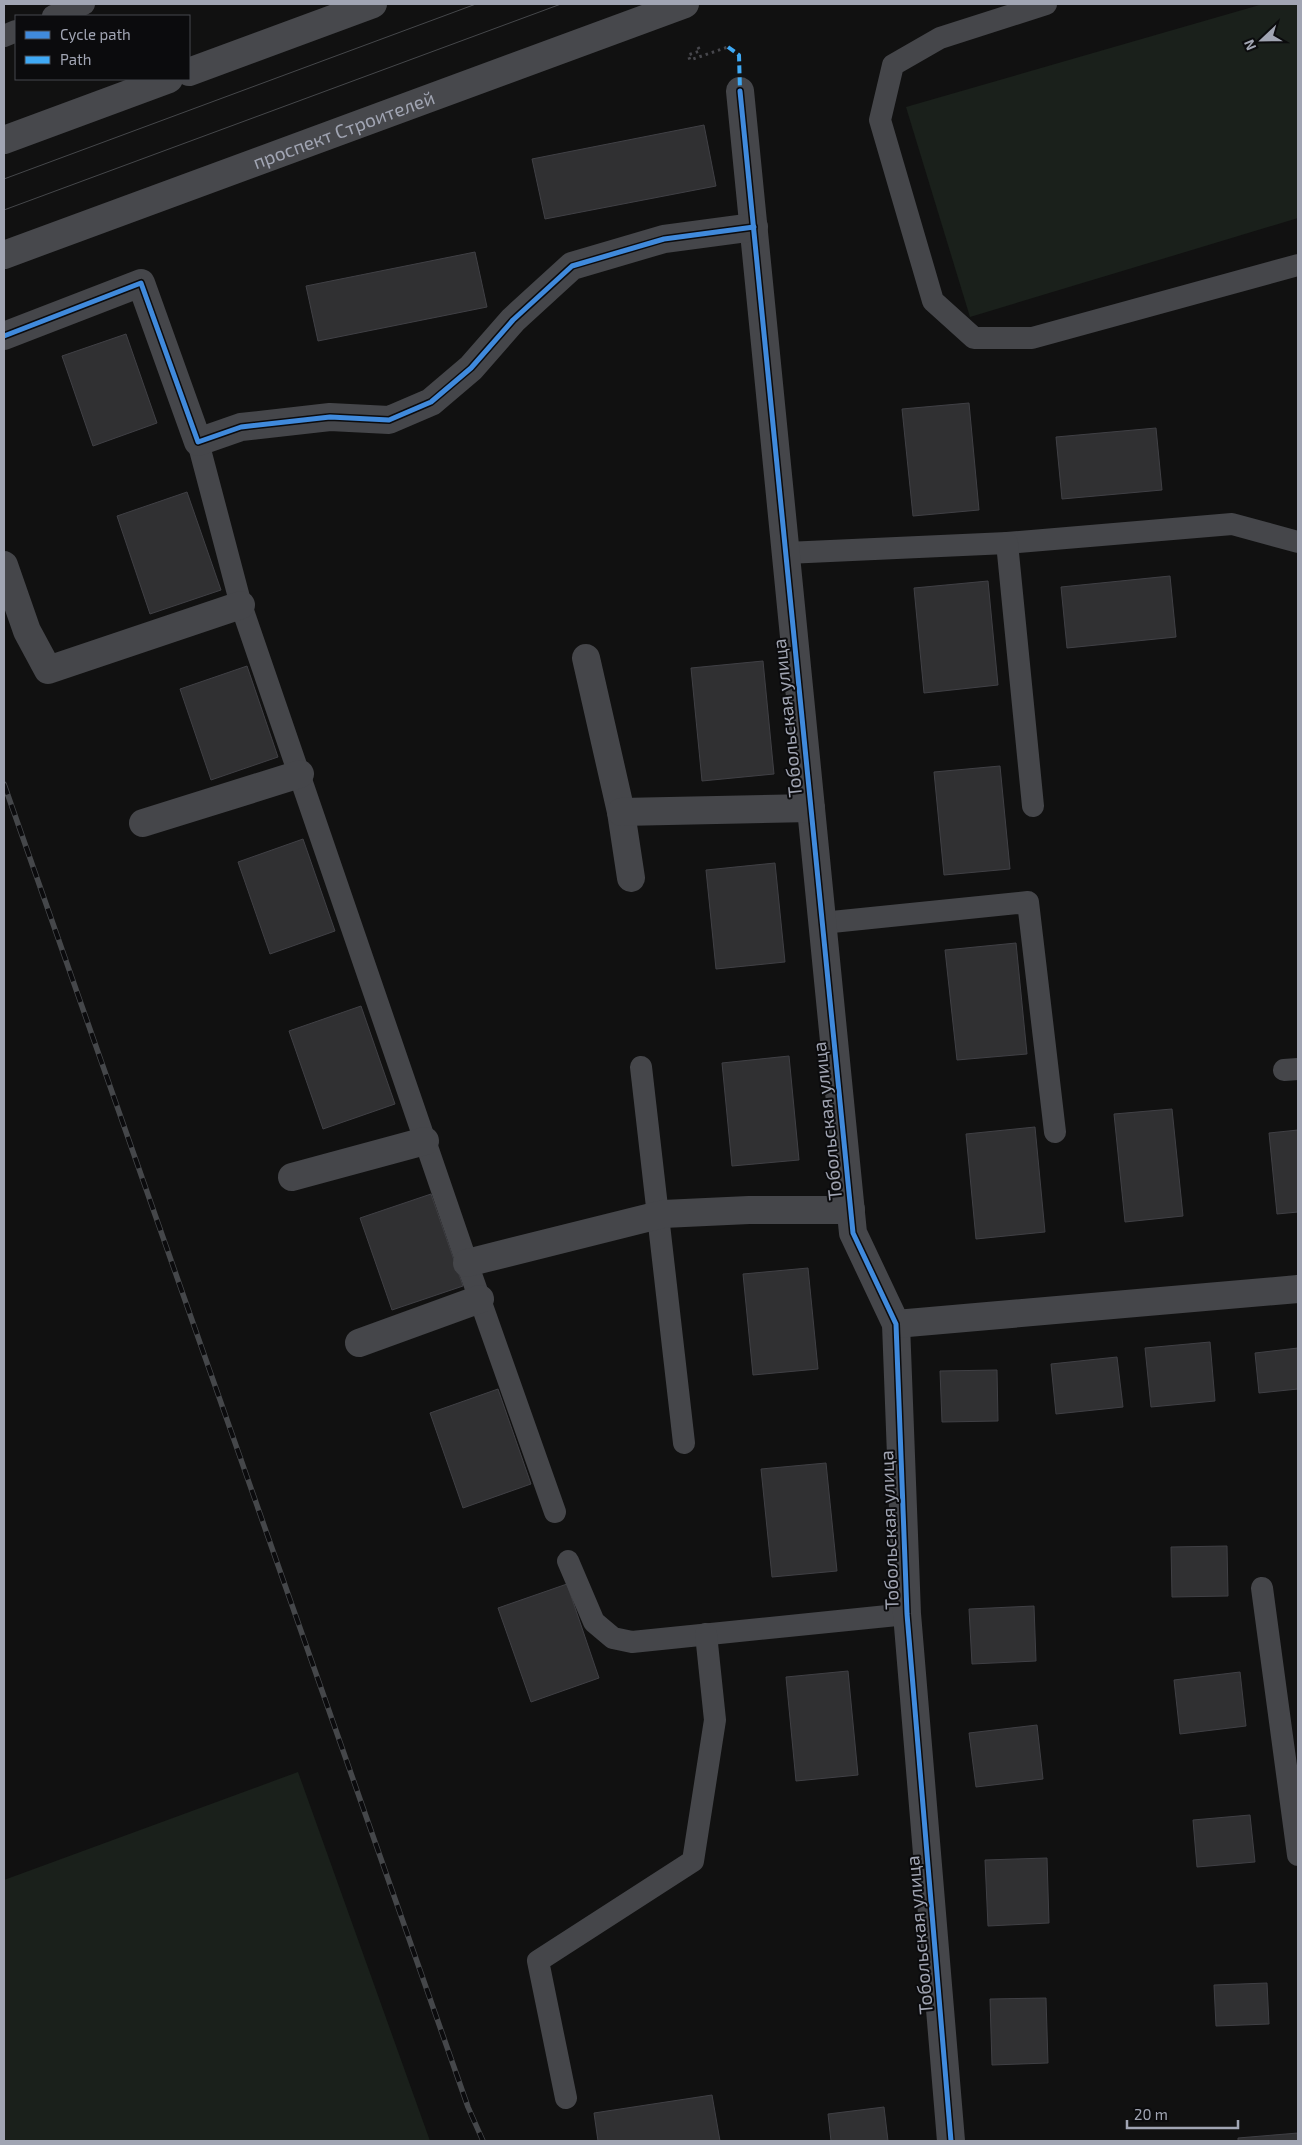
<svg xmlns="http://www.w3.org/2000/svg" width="1302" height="2145" viewBox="0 0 1302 2145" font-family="'Exo 2',sans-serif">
<rect width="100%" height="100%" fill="#111"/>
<g fill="#1a201b">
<polygon points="1263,4 1298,4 1298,218 970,317 906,107"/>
<polygon points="298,1772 430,2141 4,2141 4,1880"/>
</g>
<g fill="#303032" stroke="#404045">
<polygon points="704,125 716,186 545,219 532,159"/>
<polygon points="475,252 487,307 318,341 306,286"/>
<polygon points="126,334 157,423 93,446 62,356"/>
<polygon points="969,403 979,510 913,516 902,409"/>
<polygon points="1156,428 1162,490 1062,499 1056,437"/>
<polygon points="187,492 221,590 150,614 117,516"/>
<polygon points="1170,576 1176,637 1067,648 1061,587"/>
<polygon points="988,581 998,685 924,693 914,588"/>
<polygon points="763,661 774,774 702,781 691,668"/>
<polygon points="247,666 278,757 211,780 180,689"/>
<polygon points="1000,766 1010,869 944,875 934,772"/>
<polygon points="303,839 335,931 270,954 238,862"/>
<polygon points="775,863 785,962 716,969 706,870"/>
<polygon points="1016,943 1027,1054 957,1060 945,950"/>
<polygon points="361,1006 395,1104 323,1129 289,1031"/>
<polygon points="789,1056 799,1160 732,1166 722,1063"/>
<polygon points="1172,1109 1183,1216 1125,1222 1114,1114"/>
<polygon points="1035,1127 1045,1232 976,1239 966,1134"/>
<polygon points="1298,1130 1298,1212 1277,1214 1269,1133"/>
<polygon points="431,1194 463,1286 392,1310 360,1218"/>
<polygon points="808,1268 818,1369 753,1375 743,1274"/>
<polygon points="1210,1342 1215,1401 1151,1407 1145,1348"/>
<polygon points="1298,1348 1298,1389 1259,1393 1255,1353"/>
<polygon points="1117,1357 1123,1407 1056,1414 1051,1364"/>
<polygon points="997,1370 998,1421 942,1422 940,1371"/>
<polygon points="498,1389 531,1484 463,1508 430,1413"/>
<polygon points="826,1463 837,1571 772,1577 761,1469"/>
<polygon points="1227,1546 1228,1596 1172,1597 1171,1547"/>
<polygon points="567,1584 599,1678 531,1702 498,1608"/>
<polygon points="1034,1606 1036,1661 972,1664 969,1609"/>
<polygon points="848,1671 858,1775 796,1781 786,1677"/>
<polygon points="1240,1672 1246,1726 1180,1734 1174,1680"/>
<polygon points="1037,1725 1043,1779 976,1787 969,1733"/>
<polygon points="1250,1815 1255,1862 1197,1867 1193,1820"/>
<polygon points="1047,1858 1049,1923 988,1926 985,1860"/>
<polygon points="1267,1983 1269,2024 1216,2026 1214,1985"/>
<polygon points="1046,1998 1048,2063 992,2065 990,1999"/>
<polygon points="712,2095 720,2141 598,2141 594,2113"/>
<polygon points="884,2107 888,2141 831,2141 828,2114"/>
<polygon points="1298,2133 1298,2141 1238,2141 1238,2138"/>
</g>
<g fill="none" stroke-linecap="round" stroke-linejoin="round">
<polyline stroke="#47474c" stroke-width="3" stroke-dasharray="2.5 4" stroke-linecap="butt" points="698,47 700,51 688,55 690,60 728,47"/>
<g stroke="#45464a" stroke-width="22">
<polyline points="1046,4 940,38 893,65 880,120 933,301 974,338 1032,338 1298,265"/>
<polyline points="53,16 84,4"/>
<polyline points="4,36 16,31"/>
<polyline points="198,442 241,605 467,1263 555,1512"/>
<polyline points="1007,543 1232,524 1298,542"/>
<polyline points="786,553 1007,543 1033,806"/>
<polyline points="822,923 1028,902 1055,1132"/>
<polyline points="641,1067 684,1443"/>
<polyline points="1284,1070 1298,1069"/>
<polyline points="568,1561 594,1622 613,1638 632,1642 907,1614"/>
<polyline points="1262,1588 1298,1855"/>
<polyline points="566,2098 538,1961 693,1861 715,1720 706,1634"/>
</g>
<g stroke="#45464a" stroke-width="28">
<polyline points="740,91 853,1233 896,1324 907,1614 951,2141"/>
<polyline points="4,336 141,283 198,442 241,427 330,417 389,420 431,402 471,368 513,320 572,266 664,239 754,227"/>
<polyline points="4,565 27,631 48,670 241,605"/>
<polyline points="586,658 621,812 631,878"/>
<polyline points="621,812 811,808"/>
<polyline points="143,823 300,774"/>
<polyline points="292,1177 425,1141"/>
<polyline points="467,1263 663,1214 749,1210 851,1210"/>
<polyline points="896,1324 1298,1289"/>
<polyline points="359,1343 480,1299"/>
</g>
<g stroke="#47484c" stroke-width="28">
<polyline points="189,72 373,4"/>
<polyline points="4,140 169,79"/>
<path id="s1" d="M4,255l681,-251"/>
</g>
<g stroke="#45474a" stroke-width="1">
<polyline points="4,179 476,4"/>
<polyline points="4,210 561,4"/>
</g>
<g stroke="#45474a" stroke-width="5.5">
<polyline id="rail" points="4,784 468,2107 483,2141"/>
</g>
<use href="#rail" stroke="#0b0b0d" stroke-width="4" stroke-dasharray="11" stroke-linecap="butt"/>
<polyline stroke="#3fa9f5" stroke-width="4" stroke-dasharray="8 4" stroke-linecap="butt" points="728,47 739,55 740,91"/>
<g stroke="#0b0b0d" stroke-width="8">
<g id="cycleway">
<polyline points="740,91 853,1233 896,1324 907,1614 951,2141"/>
<polyline points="4,336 141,283 198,442 241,427 330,417 389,420 431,402 471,368 513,320 572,266 664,239 754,227"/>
</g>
</g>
<use href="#cycleway" stroke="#408adc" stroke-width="5"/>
</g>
<g text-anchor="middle" stroke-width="4" stroke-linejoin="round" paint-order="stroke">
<g font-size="19" fill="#a1a5b3" stroke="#0b0b0d">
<text dy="7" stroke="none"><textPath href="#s1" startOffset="362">проспект Строителей</textPath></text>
<text transform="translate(787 718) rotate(-96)" y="7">Тобольская улица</text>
<text transform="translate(827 1121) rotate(-96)" y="7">Тобольская улица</text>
<text transform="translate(889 1530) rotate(-92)" y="7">Тобольская улица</text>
<text transform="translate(919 1935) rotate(-95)" y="7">Тобольская улица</text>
</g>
</g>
<rect width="1302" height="2145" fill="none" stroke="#a1a5b3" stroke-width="10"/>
<rect x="15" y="15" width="175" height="65" fill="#0b0b0d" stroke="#47494f"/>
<rect x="25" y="31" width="25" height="8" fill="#408adc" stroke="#47494f"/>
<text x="60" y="40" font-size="15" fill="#a1a5b3">Cycle path</text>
<rect x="25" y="56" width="25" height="8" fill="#3fa9f5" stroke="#47494f"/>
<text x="60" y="65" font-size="15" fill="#a1a5b3">Path</text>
<g transform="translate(1262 40) rotate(248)" stroke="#0b0b0d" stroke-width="4" paint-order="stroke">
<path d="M0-4L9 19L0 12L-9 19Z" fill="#a1a5b3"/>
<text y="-8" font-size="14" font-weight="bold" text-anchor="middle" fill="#a1a5b3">N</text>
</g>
<path d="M1127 2120v8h111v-8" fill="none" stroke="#a1a5b3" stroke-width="2.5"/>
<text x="1134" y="2120" font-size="15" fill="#a1a5b3" stroke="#0b0b0d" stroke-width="4" paint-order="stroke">20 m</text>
</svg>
